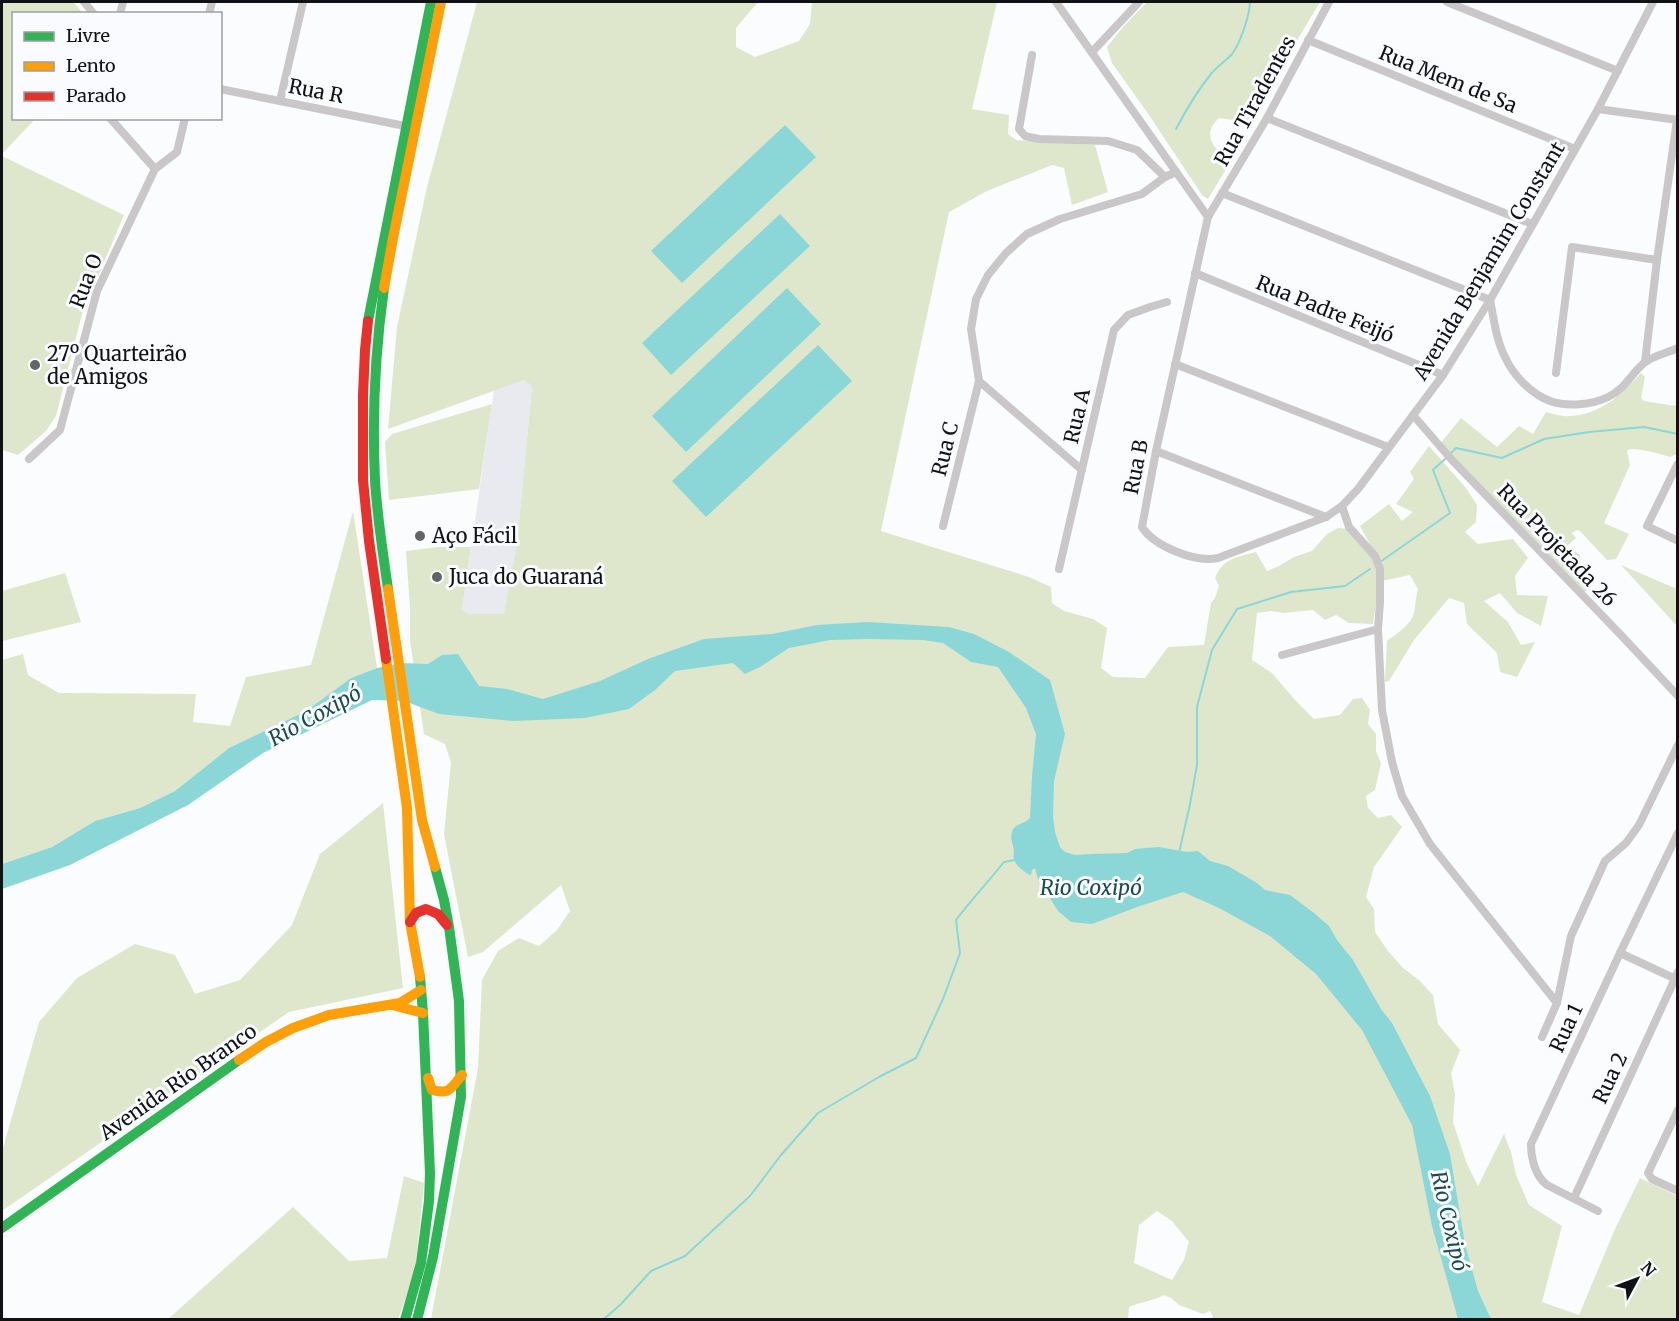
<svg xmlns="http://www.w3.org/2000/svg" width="1679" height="1321" viewBox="0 0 1679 1321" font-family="Merriweather,serif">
<rect width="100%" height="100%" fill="#fbfcfd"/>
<polygon fill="#e8eaef" points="524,380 532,386 517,543 504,615 469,614 462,610 494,390"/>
<g fill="#dee7cb" fill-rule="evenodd">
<polygon points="2,2 73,2 83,13 14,14 14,118 35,119 2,154"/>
<path d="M477,2h281l-22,26v19l19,10 44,-16 11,-17 2,-22h185l-25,107 37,6 -1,19 8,6 79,5 13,47 -36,13 -8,-37 -12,-3 -65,26 -38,21 -68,319 148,46 22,10 1,16 12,8 29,8 14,9 -6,40 12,9 32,1 23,-31 36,-2 7,-42 4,-5 4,-12 -4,-8c9,-21 21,-20 41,-26l11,19 12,-5 15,-9 18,-6 15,-17 11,-6 10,1 25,21 -13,-24 29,-22 13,17 11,-9 -17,-8 18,-25 -4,-7 19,-26 37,42 11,17 -1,17 -11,10 13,12 35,-5 15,19 -13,18 2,19 31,1 -7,30 -24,-13 -17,-20 -16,8 24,21 13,23 14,-3 -18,35 -17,-5 -3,-19 -30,-29 -3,-21 -15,-5 -35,42 -25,41 -4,1 2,-41c9,-7 24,-16 27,-28 2,-8 1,-14 4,-24l-8,-14 -28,6 -5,-22 -1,11 3,12 -6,42 -24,-1 -13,-8 -11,5 -12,-10 -29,3 -13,-2 -14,2 -5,47 20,13 23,27 19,19 26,-4 13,-16 9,-1 8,12 -2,14 8,10v17l5,12 -6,27 -9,6 2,12 10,10 13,-3 11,12 -28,40 -8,30 8,12 1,23 13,19 15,17 17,13 13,14 5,29 22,26 -9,23 4,21 -2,28 14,42 11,22 26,-52 7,18 5,23 13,30 33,21 -20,76 37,13 36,-86 25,-51 37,18v123l-466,1 2,-4 -3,-5 -7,3 -24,-9 -8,-7 -7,-3c-11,6 -23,7 -35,12l-1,13 -697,-1 47,-251 4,-88 16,-29 21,-13 20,8 18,-16 13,-19 -9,-26 -78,67 -15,5 -24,-123 7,-71 -6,-19 -21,-10 -14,-93v-33l-4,-57 31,-4h34l-9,63 7,4h35l13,-71 15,-157 -8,-6 -136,49 9,-102 30,-140zM1157,1211l15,10 17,21 -5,18 -12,20 -38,-17 5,-38z"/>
<path d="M1147,2h173l-75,125 -12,-7 -14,-2c-20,19 -2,30 10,46l-21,35 -6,-4 -53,-80 -37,-52 -5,-16 16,-20z"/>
<polygon points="2,156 124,215 82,314 56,416 46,431 18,455 2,450"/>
<path d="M1641,373l4,4 -4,21 3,3 33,5v48l-7,3c-13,-4 -27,-8 -40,-8l-3,2 3,14 -26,58 25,11 -13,25 -9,1 -27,-29 -3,-1 -5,3 4,5 -11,10 8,2 7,5v9l-5,5 -1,7 4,6 16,-6 2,4 -11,12h-4l-142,-147 22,-27 36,29 22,-21 14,8 13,-22c8,2 16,5 24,4 30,-1 52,-22 71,-43z"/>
<polygon points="492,404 479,489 389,500 385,442 392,434"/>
<polygon points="353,511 377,668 351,678 306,711 229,748 175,791 140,808 95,821 52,847 2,864 2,660 23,654 28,675 59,693 196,694 193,722 230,726 246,677 311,665"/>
<polygon points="1621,565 1677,589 1677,626"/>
<polygon points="65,573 81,622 2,641 2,591"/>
<polygon points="383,803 403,988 289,1012 2,1211 2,1160 3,1148 39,1022 77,978 135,944 175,955 195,994 240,980 292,925 320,854"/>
<polygon points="404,1176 424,1183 415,1273 398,1319 167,1320 293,1207 349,1261 387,1258"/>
</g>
<g fill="#8bd7d8">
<polygon points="785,125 816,157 682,283 651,251"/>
<polygon points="780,214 810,246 671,375 642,343"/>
<polygon points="787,288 821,324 686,452 652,416"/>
<polygon points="818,345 852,381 706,517 672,481"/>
<path d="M867,622l82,5 25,7 35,18 41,28 15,54 -11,47 -1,36 2,15 5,15 5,5 10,3 16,-1 36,-1 8,-4 24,-2 28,5 11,-1 12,10 18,5 29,17 8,7 25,5 24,18 15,13 8,14 16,20 28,49 11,14 38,73 20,58 15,90 13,47 13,28h-33l-26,-93 -20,-101 -50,-95 -46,-56 -46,-38 -51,-28 -36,-16 -43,14 -48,18 -21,-2 -13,-11 -20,-32 -3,-11 -3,2 -1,5c-6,-2 -14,-8 -17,-15 -1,-3 0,-7 0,-10 -2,-8 -5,-15 0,-22 5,-5 12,-5 16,-10l2,-42 4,-42 -10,-26 -28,-41 -27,-5 -28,-19 -20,-3 -55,-1 -38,1 -41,8 -29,19 -15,7 -12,-11 -58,8 -20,19 -26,19 -44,9 -71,3 -75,-7 -35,-13 -32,-1 -109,53 -75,52 -118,60 -68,24v-25l50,-17 43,-26 45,-13 35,-17 54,-43 77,-37 45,-33 26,-10 24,-5 27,1 14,-9 16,-1 21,32 28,3 36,10 57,-18 48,-22 56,-20 68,-5 45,-9z"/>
</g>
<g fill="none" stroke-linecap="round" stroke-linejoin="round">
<g stroke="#8bd7d8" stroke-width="2">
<path d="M1176,129c10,-19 21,-38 35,-55 6,-8 15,-13 21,-20 8,-10 18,-40 18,-52"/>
<polyline points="1450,454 1456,448 1502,458 1544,439 1589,432 1644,427 1678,434"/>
<polyline points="1380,562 1450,513 1433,470 1446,458"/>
<polyline points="1179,853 1190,804 1197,765 1197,707 1212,650 1237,609 1291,592 1345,586 1370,569"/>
<path d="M603,1320l18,-16 30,-33 34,-15 65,-60 31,-41 37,-42 61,-36 37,-19 27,-59 17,-46 -4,-33c15,-20 32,-38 48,-58l11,-2"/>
</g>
<g stroke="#c9c7c8" stroke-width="8">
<polyline points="84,2 94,14"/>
<polyline points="1056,2 1208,217"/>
<path d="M1329,2l-62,116 -59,99 -52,234 -14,76c12,19 53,36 76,31l108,-41 16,-11 16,-17 85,-114 47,-75 108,-191 55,-107"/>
<polyline points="1447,2 1618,71"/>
<polyline points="120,14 123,2"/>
<polyline points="209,14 212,2"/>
<polyline points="1308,40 1575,149"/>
<polyline points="1092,52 1139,2"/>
<polyline points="1032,55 1019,129 1025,136 1039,139 1108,141 1137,150 1165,177"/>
<polyline points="220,89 405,126"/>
<polyline points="280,101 303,2"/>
<polyline points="1598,109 1678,120"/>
<polyline points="110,118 155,169"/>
<polyline points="1267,118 1532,224"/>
<polyline points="1222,193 1490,300"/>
<polyline points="1195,273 1443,375"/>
<path d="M1490,300c4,19 6,40 15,57 8,18 26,37 45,44 17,6 42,4 58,-4 17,-8 23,-23 36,-34 8,-7 23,-10 34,-15"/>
<polyline points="1645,362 1657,260 1677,120"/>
<polyline points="1175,364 1388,447"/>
<polyline points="1556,373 1572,247 1657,260"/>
<polyline points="1413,415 1451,459 1619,633 1678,696"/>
<polyline points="1156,451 1326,517"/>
<polyline points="29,459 60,430 97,291 155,169 177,152 185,118"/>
<polyline points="1677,465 1647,526 1678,541"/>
<polyline points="1082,470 979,381 971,329 976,299 988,275 1006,253 1027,234 1060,219 1142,194 1165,177 1176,172"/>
<polyline points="1342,506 1349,527 1375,556 1380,569 1380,602 1378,629 1382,710 1392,762 1402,796 1430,844 1557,1003"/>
<polyline points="943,526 979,381"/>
<polyline points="1059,569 1114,330 1128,315 1150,307 1167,302"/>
<polyline points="1282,655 1378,629"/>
<polyline points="1620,953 1678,980"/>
<polyline points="1542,1037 1557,1003 1571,936 1605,861 1626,843 1639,825 1678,745"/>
<polyline points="1678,1110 1648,1173 1652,1179 1678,1191"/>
<polyline points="1574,1198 1678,972"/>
<path d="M1598,1211l-51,-26c-12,-9 -16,-27 -16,-41l89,-191 58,-120"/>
</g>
<g stroke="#30b455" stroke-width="10">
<path d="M384,288c-9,64 -12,128 -9,192 2,36 8,73 13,109"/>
<polyline points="368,321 431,2"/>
<polyline points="2,1228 239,1060"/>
<polyline points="405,1320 421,1263 429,1201 430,1173 423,1013 420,977"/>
<polyline points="417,1320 433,1257 461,1097 459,1001 449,927 444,900 435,867"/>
</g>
<g stroke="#ff9f0a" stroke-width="10">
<polyline points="384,288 393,238 441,2"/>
<polyline points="388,589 422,820 435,867"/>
<polyline points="386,659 407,808 410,922 420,977"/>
<polyline points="392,1005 423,1013"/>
<polyline points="239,1060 266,1042 293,1028 329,1015 400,1003 421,990"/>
<path d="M428,1078l4,12c18,5 19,-2 30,-15"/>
</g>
<g stroke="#e5322d" stroke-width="10">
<polyline points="368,321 365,350 363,395 363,480 369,541 386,659"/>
<polyline points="410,922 416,913 426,909 438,914 447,925"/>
</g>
</g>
<g fill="#636466" stroke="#fafbfe" stroke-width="2">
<circle cx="35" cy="365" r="6"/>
<circle cx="420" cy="536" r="6"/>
<circle cx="437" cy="577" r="6"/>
</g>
<g text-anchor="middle" stroke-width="6" stroke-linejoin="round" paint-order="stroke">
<g font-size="20" fill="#111215" stroke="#fafbfe">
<text transform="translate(1448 79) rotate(22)" y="7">Rua Mem de Sa</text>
<text transform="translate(316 91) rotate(11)" y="7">Rua R</text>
<text transform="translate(1255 101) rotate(-61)" y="7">Rua Tiradentes</text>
<text transform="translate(1489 261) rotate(-59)" y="7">Avenida Benjamim Constant</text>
<text transform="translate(86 281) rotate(-69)" y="7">Rua O</text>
<text transform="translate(1325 309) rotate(22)" y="7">Rua Padre Feijó</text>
<text transform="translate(1077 416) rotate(-77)" y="7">Rua A</text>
<text transform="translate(945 449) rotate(-76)" y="7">Rua C</text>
<text transform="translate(1136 467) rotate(-79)" y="7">Rua B</text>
<text transform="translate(1557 545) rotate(46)" y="7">Rua Projetada 26</text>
<text transform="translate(1566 1028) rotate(-65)" y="7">Rua 1</text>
<text transform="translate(1610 1078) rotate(-65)" y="7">Rua 2</text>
<text transform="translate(178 1082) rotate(-35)" y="7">Avenida Rio Branco</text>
</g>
<g font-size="20" fill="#111215" stroke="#fafbfe" text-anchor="start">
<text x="47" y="361">27º Quarteirão<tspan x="47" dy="23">de Amigos</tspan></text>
<text x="432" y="543">Aço Fácil</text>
<text x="449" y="584">Juca do Guaraná</text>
</g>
<g font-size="21" font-style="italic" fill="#1b4b4c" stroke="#fafbfe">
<text transform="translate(315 716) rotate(-29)" y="7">Rio Coxipó</text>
<text x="1091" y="895">Rio Coxipó</text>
<text transform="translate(1449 1221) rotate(77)" y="7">Rio Coxipó</text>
</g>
</g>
<rect width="1679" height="1321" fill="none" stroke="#111215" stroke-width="6"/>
<rect x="12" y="12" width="210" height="108" fill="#fafbfe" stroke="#9d9ea1" stroke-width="1.5"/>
<rect x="24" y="32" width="30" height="9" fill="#30b455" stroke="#9d9ea1" stroke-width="1.5"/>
<text x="66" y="42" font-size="18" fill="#111215">Livre</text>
<rect x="24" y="62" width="30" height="9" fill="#ff9f0a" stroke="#9d9ea1" stroke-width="1.5"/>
<text x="66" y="72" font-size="18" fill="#111215">Lento</text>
<rect x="24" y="92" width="30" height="9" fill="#e5322d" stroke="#9d9ea1" stroke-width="1.5"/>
<text x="66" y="102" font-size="18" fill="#111215">Parado</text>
<g transform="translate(1637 1279) rotate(49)" stroke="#fafbfe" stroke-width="4.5" paint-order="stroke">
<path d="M0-4.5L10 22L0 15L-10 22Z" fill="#111215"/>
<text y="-9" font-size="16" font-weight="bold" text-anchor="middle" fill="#111215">N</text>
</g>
</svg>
